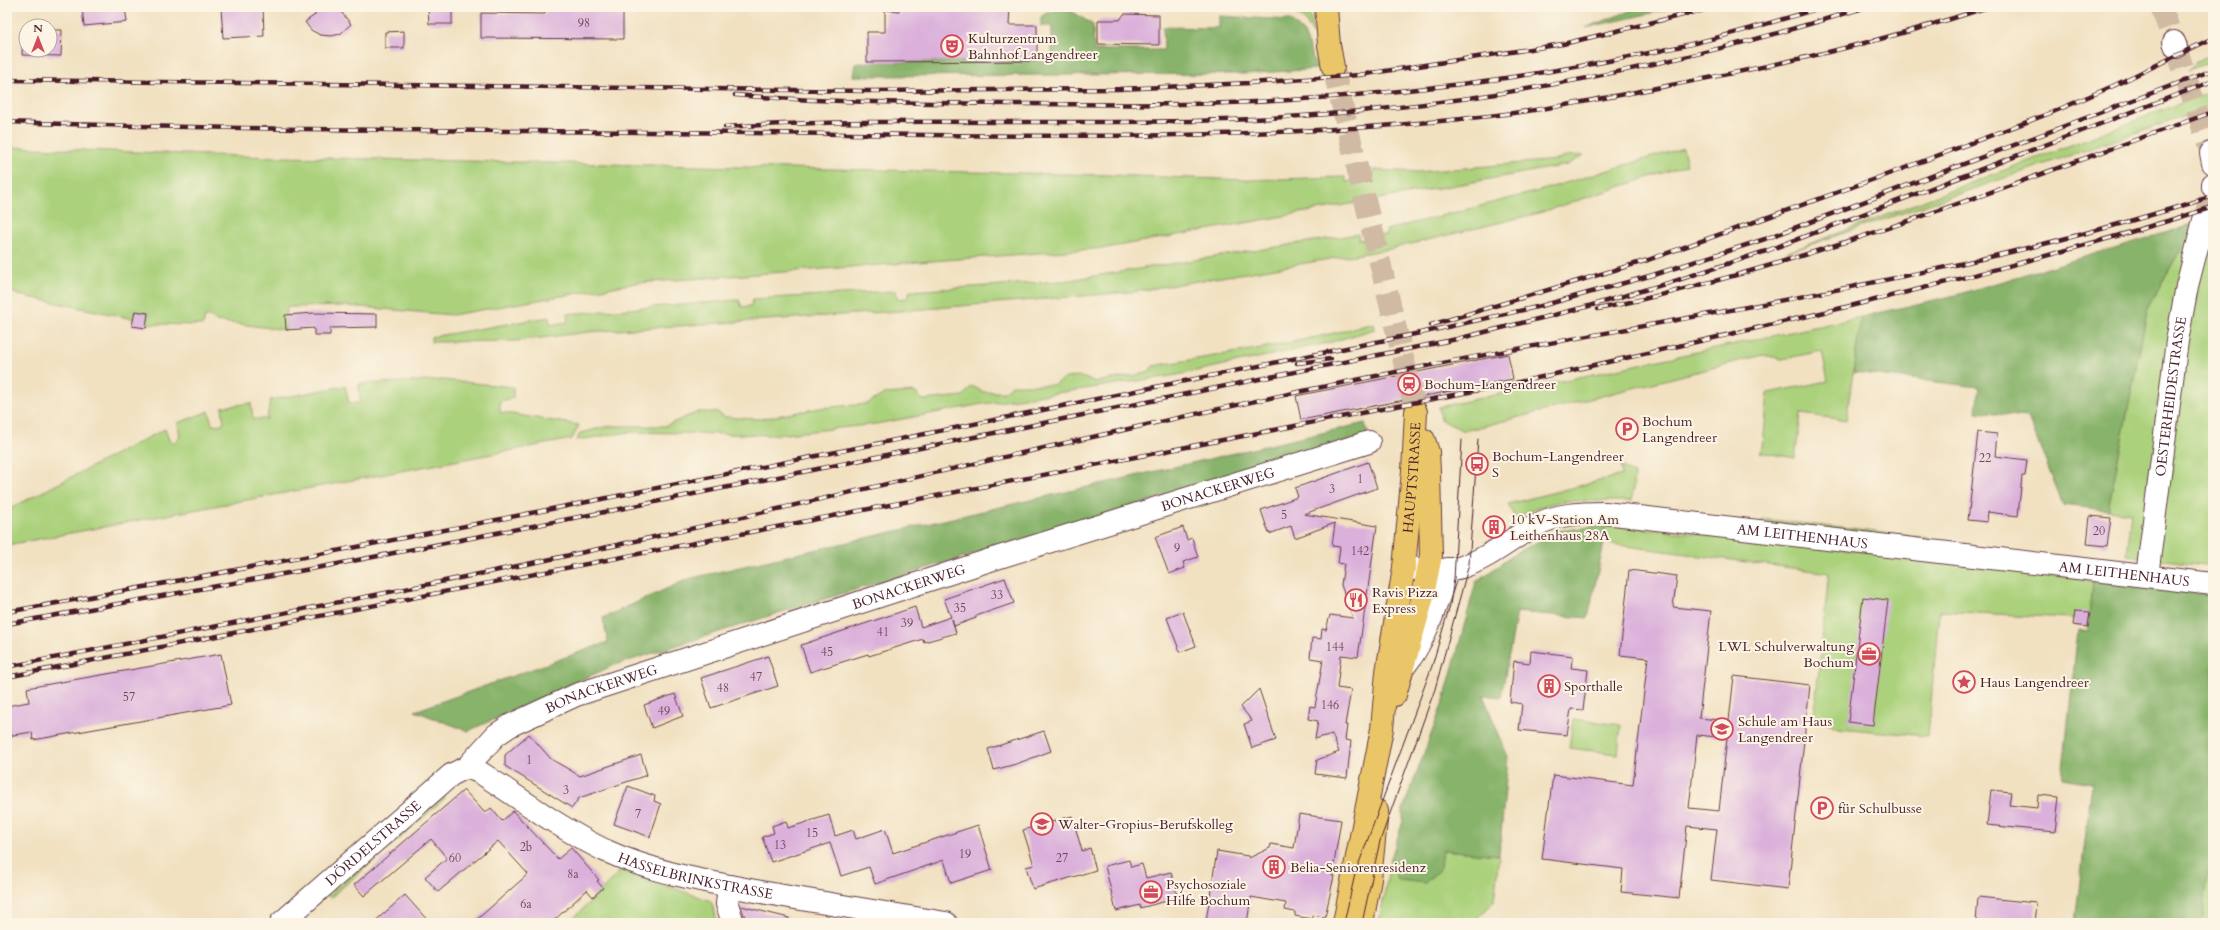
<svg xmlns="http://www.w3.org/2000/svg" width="2220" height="930" viewBox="0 0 2220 930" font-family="Cardo,serif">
<rect width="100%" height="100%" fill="#fcf5e5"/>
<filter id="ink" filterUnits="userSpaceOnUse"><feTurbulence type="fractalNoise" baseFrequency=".025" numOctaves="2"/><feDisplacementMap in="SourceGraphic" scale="8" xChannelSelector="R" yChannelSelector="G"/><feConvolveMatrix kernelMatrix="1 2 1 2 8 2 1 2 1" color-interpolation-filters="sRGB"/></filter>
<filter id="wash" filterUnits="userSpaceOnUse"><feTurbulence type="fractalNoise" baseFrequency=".012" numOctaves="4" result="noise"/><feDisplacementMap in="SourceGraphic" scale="16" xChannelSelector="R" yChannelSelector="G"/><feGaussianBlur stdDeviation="0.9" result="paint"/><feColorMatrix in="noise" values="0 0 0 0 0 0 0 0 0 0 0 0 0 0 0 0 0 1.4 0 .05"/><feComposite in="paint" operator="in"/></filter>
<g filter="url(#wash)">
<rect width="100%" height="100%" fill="#f1e1c1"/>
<g fill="#abd17b" stroke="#7a7853">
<polygon points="1291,7 1306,7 1311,19 1314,35 1304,19 1291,10"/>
<polygon points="2213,53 2213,61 2188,70 2195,63"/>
<polygon points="2213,91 2213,105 2121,138 1786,253"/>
<polygon points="7,147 235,156 1107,175 1247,180 1345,177 1346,182 1374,176 1373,170 1419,172 1556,160 1567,156 1584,155 1567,165 1106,248 636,283 452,315 348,306 287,307 286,330 215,321 211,317 205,317 203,325 147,324 148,313 135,311 134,319 19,295 7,290"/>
<polygon points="1683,148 1687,165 1539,213 1390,249 1131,292 899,311 588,332 516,341 431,342 431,337 549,317 550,325 568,322 567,314 739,300 742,307 751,306 753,299 895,291 898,299 908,298 910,291 1063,281 1358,234 1359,240 1387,234 1386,230 1535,192"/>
<polygon points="2213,219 2213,566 2127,555 2132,513 2108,510 2148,307 2195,224"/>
<polygon points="1861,317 1846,420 1801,414 1795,458 1759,452 1763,446 1768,393 1828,381 1822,351 1782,359 1763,355 1464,431 1441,420 1439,407"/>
<path d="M1374,323l1,6 -47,14 -151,32 -200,30 -101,19 -100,11 -146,-3 -53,8 3,-7 29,-7h56l33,-14h19l8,5 35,2 60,-11 47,-4 17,-10 31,-2 8,8 40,-4 9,-10 11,6h22l7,-7h42l12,-7 12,-2 18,6 52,-9 5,-7c74,-12 148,-23 221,-43z"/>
<polygon points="443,380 513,387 513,398 500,401 500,412 579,425 572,439 7,545 7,510 165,429 169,440 173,443 180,437 178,423 209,411 212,425 224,424 222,407 251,403 253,419 267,419 270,400 345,386 349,403 360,403 359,384"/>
<polygon points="1620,465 1634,474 1632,501 1564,501 1539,507 1515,518 1508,504 1622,475"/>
<polygon points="1763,519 1928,538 1932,541 1760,522"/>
<path d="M1605,525c163,15 325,32 487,56l-3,38 -150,-8 -11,125 -90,-8 -24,-12 15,-143 -225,-30z"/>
<polygon points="1573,719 1621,725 1618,754 1569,748"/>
<polygon points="444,795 445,798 384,852 381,849"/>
<polygon points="2213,831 2213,923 2202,923"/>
<polygon points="1443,850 1499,855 1494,902 1472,923 1379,923 1391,858 1398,880"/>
<polygon points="371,859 373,861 330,898 328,895"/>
<polygon points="621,870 711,901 718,923 569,923"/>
</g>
<g fill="#88b36b" stroke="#69694b">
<polygon points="1640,7 1678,7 1585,28"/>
<polygon points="1060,9 1070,10 1093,25 1094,50 1164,50 1163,27 1219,28 1219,16 1290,20 1304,33 1317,69 1244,74 853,76 855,64 867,62 1052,61 1052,26 1041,26 1041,17 1046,13"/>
<polygon points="2195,224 2148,307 2108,510 2063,505 2028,417 1976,412 1979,387 1853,372 1861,317 1956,295"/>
<polygon points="1365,423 1368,435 788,610 612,666 468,731 415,711 608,642 603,618 688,579"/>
<polygon points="1605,525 1604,543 1588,618 1517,612 1501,697 1483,695 1508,757 1499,855 1443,850 1441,868 1425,883 1398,880 1391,858 1403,821 1403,809 1444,700 1476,582 1516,553 1558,531"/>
<polygon points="2092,581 2213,595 2213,831 2202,923 2075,923 2092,783 2062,778 2078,630 2088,632"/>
</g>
<g id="blocks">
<g fill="#dbb1db" fill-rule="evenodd">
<polygon points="82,7 125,7 127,22 84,26"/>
<polygon points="221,7 263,7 264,36 223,38"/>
<polygon points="342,7 342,13 351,24 340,34 331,36 320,35 311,30 305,22 315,15 315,8"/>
<polygon points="428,7 452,7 452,24 429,24"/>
<polygon points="545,7 623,7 623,39 481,38 481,13 545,14"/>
<polygon points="899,7 1010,7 1009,25 1037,25 1037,61 867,62 867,32 885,32 885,10 899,11"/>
<polygon points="1124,14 1159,15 1159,45 1098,44 1098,20 1120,20"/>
<polygon points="23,28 26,29 26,50 50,50 50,30 62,30 61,56 22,55"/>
<polygon points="404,31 404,48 385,48 385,32"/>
<polygon points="135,311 148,313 146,328 132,326"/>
<polygon points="315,313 377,314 377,327 330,328 330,335 314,335 314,328 286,330 285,315"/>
<polygon points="1508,354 1513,379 1301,420 1296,396"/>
<polygon points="1978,432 1997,434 1995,456 2027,460 2025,476 2022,476 2018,516 1988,512 1987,522 1968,520"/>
<polygon points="1368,462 1377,488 1304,514 1377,526 1358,657 1341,655 1337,688 1351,690 1345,725 1347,725 1345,740 1351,741 1347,778 1315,774 1317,760 1339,752 1332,734 1315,739 1318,721 1308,719 1310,706 1315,707 1323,660 1310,658 1312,638 1321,639 1322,629 1326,630 1330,615 1353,618 1341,585 1344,564 1338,563 1340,547 1332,546 1335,523 1295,538 1291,526 1269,534 1261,510 1298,497 1295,488"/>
<polygon points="2090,516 2111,518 2107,546 2087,544"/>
<polygon points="1183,527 1187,540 1192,538 1198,557 1183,562 1185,568 1169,574 1155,537"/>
<path d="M1629,570l48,6 -4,31 38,4 -12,107 30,3 5,-45 76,9 -22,204 -77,-9 6,-51 -30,-3 -8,72 -58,-6 2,-23 -81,-10 11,-84 80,10 15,-127 -28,-3zM1697,735l30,3 -8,73 -30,-3z"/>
<polygon points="1005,578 1014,603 976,616 976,618 954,626 952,619 956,633 924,642 923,639 869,656 868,654 810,672 801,645 915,607 921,627 951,617 944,599"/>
<polygon points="1863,597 1888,600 1873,725 1848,722"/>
<polygon points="2075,611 2090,612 2088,627 2073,625"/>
<polygon points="1183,612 1196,646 1180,652 1167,618"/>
<polygon points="1531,651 1573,656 1571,668 1588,670 1583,710 1571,709 1567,735 1519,730 1522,704 1510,702 1514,661 1530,663"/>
<polygon points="221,654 231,705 33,740 32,732 7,736 7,706 29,702 27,688"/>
<polygon points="768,656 778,686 711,708 701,678"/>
<polygon points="1259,689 1276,740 1252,748 1244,724 1252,721 1241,707"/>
<polygon points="675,694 683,716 652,728 644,705"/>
<polygon points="1044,731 1051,751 1016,764 994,770 988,749"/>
<polygon points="529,734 551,759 580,776 641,755 647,775 579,798 572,808 505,766 505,755"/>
<polygon points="628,786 655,796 654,801 661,804 650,837 614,824"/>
<polygon points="464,790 485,813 491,808 502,821 513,811 558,859 571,848 599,880 597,881 603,888 593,897 587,890 551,923 473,923 528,874 498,841 438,892 425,877 447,858 431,839 364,896 354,885"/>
<polygon points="1991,790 2011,792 2009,805 2037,808 2038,795 2059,797 2055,832 1987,825"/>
<polygon points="1299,814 1341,820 1332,876 1334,876 1325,917 1312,915 1312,919 1295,916 1295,912 1285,910 1286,903 1251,897 1247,923 1206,921 1217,851 1248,856 1249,858 1270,848 1271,844 1294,848"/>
<polygon points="829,815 835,836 853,830 856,839 885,829 893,853 978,825 992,870 951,883 944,860 875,884 869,867 841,876 830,843 771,862 762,837 774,833 772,826 786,821 788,828"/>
<polygon points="1072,816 1082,851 1090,848 1096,870 1033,889 1026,867 1034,865 1023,830"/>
<polygon points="1129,860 1131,867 1142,864 1146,878 1171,872 1178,898 1140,908 1140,905 1116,911 1105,866"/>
<polygon points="405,895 430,923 373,923"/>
<polygon points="1978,897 2036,903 2034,923 1976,923"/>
<polygon points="741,906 789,918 788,923 747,923"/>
</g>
</g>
</g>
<g filter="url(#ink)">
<use href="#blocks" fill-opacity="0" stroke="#633c42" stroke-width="1"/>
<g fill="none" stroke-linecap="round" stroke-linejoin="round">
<g stroke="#d0baa3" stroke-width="22" stroke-dasharray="22 11" stroke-linecap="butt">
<polyline points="2161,7 2174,42"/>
<polyline points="2176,47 2211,153"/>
<polyline points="2204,220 2213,187"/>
</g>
<polyline stroke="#d0baa3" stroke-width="22" stroke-dasharray="22 11" stroke-linecap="butt" points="1333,67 1416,412"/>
<g stroke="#633c42" stroke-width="24">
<g id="minor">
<polyline points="2174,42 2176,47"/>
<polyline points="2211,153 2213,163"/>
<polyline points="2213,187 2213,184"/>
<path id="s1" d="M1404,568c18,1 40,4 58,-1 27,-9 48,-27 72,-41 22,-12 46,-13 71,-13l608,71"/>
<path id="s2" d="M2147,576l30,-235 10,-55 17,-66"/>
<path d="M1407,663c21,-28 30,-61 41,-94"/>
<path id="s3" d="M467,767l14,6c40,26 80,56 123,77 50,23 104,32 157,42 62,11 124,21 185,31"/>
<polyline points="729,886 727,904 733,923"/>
<path id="s4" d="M281,923l170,-148 16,-8 29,-32 15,-10 65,-30 414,-135 379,-118"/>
</g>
</g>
<g stroke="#633c42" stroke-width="24">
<g id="major">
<polyline points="1326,7 1329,45 1333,67"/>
<polyline points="1395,695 1422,600 1431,555 1429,472 1428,452 1424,440"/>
<path id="s5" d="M1344,923l38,-194 5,-57 17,-104 9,-97 3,-59"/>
<polyline points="1362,923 1370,879 1377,811"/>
</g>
</g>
<use href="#minor" stroke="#fff" stroke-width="22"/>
<use href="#major" stroke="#ebc669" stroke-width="22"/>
<g stroke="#4a1f2b" stroke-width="1">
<polyline points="1344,923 1355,874 1432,666 1450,605 1454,579 1462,440"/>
<polyline points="1362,923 1380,841 1435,689 1469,564 1478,439"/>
</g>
<g stroke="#4a1f2b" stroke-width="4.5">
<g id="rail">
<polyline points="7,80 868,91 1119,89 1250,83 1359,75 1563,44 1716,7"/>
<path d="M735,95c96,8 191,8 287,9 77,0 155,2 232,-2 135,-7 272,-23 405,-51 55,-11 111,-28 165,-44"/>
<path d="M7,122c247,9 494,8 741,11 247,2 496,11 741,-17 63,-7 126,-20 188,-32 105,-20 209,-43 311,-77"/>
<path d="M725,127c176,-11 352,0 527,-8 208,-10 416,-50 614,-112"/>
<path d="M1598,309c211,-44 412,-125 615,-197"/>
<polyline points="1431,325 1648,260 1894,172 2053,112 2113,86 2213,38"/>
<polyline points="1297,363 1331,359"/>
<path d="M7,612c474,-85 946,-184 1418,-280l116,-26 112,-31 112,-36 448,-169"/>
<polyline points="7,624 327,566 625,508 1457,339 1582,308 1672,282 1769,250 2213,81"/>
<path d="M7,667c219,-43 438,-84 656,-132 236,-53 471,-110 708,-158 281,-57 568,-93 842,-181"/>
<path d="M7,677l1508,-294c235,-53 469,-104 698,-176"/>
</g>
</g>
<use href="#rail" stroke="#fcf5e5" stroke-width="3" stroke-dasharray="9" stroke-linecap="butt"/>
</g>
</g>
<defs>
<g id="theatre-ring" transform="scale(1.15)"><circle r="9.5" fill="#fcf5e5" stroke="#d1495b" stroke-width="1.5"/><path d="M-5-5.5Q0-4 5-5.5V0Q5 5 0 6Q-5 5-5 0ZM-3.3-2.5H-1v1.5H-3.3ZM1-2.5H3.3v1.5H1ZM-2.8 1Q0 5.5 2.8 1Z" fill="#d1495b"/></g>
<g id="station-ring" transform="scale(1.15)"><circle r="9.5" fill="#fcf5e5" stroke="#d1495b" stroke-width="1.5"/><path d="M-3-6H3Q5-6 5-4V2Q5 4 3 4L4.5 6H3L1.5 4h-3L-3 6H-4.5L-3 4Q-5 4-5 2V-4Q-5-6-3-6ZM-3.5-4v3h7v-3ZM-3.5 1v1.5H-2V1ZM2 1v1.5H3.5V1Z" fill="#d1495b"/></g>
<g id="parking-ring" transform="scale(1.15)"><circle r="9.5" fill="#fcf5e5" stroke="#d1495b" stroke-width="1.5"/><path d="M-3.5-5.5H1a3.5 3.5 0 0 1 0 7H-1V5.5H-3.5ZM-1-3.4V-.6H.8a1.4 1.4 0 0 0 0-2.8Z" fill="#d1495b"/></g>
<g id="bus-ring" transform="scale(1.15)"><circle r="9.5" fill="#fcf5e5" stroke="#d1495b" stroke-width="1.5"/><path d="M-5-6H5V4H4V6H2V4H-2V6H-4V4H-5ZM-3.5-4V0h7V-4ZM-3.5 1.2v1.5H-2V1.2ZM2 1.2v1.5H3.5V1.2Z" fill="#d1495b"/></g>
<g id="building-ring" transform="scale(1.15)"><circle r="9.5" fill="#fcf5e5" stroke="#d1495b" stroke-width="1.5"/><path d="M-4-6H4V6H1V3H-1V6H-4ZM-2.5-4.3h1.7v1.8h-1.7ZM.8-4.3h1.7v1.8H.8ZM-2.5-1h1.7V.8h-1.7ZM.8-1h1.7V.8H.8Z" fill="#d1495b"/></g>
<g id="restaurant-ring" transform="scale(1.15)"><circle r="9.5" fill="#fcf5e5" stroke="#d1495b" stroke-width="1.5"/><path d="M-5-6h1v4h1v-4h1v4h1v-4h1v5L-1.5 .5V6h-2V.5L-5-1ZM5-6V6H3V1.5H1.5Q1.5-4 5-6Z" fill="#d1495b"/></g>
<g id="office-ring" transform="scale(1.15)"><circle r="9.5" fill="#fcf5e5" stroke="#d1495b" stroke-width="1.5"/><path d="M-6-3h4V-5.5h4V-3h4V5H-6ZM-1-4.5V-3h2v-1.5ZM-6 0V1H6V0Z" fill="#d1495b"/></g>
<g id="sight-ring" transform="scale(1.15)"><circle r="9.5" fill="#fcf5e5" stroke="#d1495b" stroke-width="1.5"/><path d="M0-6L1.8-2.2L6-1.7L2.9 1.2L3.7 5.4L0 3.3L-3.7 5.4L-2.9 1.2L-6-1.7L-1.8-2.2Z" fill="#d1495b"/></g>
<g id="school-ring" transform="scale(1.15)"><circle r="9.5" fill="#fcf5e5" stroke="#d1495b" stroke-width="1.5"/><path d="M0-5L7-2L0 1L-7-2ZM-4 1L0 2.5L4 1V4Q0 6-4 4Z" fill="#d1495b"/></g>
</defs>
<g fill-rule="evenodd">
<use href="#theatre-ring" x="952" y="46"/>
<use href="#station-ring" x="1409" y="384"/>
<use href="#parking-ring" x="1627" y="429"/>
<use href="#bus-ring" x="1477" y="464"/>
<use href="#building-ring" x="1494" y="527"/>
<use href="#restaurant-ring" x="1356" y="600"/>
<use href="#office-ring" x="1869" y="654"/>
<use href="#sight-ring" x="1964" y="682"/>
<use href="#building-ring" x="1549" y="686"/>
<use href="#school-ring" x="1722" y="729"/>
<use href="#parking-ring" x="1822" y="808"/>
<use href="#school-ring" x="1042" y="824"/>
<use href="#building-ring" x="1274" y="867"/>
<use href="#office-ring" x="1151" y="892"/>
</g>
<g text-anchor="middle" stroke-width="4" stroke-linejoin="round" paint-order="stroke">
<g font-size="12" fill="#6e4457">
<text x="584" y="27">98</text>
<text x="1985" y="462">22</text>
<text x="1360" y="483">1</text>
<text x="1332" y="493">3</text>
<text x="1284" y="519">5</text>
<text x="2099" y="535">20</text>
<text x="1177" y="552">9</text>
<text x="1360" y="555">142</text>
<text x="997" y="599">33</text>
<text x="960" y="612">35</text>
<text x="907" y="627">39</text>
<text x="883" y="636">41</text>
<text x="1335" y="651">144</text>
<text x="827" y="656">45</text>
<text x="756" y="681">47</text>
<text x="723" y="692">48</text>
<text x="129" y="701">57</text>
<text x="1330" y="709">146</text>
<text x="664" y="715">49</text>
<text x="529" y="764">1</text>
<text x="566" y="794">3</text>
<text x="638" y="818">7</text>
<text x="812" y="837">15</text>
<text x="780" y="849">13</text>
<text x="526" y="851">2b</text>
<text x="965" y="858">19</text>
<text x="455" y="862">60</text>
<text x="1062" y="862">27</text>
<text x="573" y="878">8a</text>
<text x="526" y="908">6a</text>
</g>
<g font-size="14" fill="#4a1f2b" stroke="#fcf5e5" text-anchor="start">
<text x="968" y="43">Kulturzentrum<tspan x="968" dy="16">Bahnhof Langendreer</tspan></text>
<text x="1424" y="389">Bochum-Langendreer</text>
<text x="1642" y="426">Bochum<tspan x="1642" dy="16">Langendreer</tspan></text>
<text x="1492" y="461">Bochum-Langendreer<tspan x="1492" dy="16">S</tspan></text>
<text x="1510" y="524">10 kV-Station Am<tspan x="1510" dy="16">Leithenhaus 28A</tspan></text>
<text x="1372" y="597">Ravis Pizza<tspan x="1372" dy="16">Express</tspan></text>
<text x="1854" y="651" text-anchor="end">LWL Schulverwaltung<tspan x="1854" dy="16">Bochum</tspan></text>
<text x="1980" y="687">Haus Langendreer</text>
<text x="1564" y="691">Sporthalle</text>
<text x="1738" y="726">Schule am Haus<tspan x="1738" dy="16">Langendreer</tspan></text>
<text x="1838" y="813">für Schulbusse</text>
<text x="1058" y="829">Walter-Gropius-Berufskolleg</text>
<text x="1290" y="872">Belia-Seniorenresidenz</text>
<text x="1166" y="889">Psychosoziale<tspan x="1166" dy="16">Hilfe Bochum</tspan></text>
</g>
<g font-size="14" fill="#4a1f2b" stroke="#fcf5e5">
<text dy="5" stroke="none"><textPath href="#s2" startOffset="181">OESTERHEIDESTRASSE</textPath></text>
<text dy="5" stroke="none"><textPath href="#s5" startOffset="451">HAUPTSTRASSE</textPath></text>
<text dy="5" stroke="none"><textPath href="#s4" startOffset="1050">BONACKERWEG</textPath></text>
<text dy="5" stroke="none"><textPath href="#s1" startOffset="413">AM LEITHENHAUS</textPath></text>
<text dy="5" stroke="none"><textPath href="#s1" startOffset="737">AM LEITHENHAUS</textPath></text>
<text dy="5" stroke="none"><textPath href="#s4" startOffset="726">BONACKERWEG</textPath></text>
<text dy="5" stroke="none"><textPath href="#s4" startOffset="402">BONACKERWEG</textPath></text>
<text dy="5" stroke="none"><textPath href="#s4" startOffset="122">DÖRDELSTRASSE</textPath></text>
<text dy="5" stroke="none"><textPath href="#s3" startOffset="256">HASSELBRINKSTRASSE</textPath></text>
</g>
</g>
<rect width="2220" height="930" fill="none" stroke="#fcf5e5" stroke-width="24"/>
<g transform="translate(38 38)"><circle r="19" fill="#fcf5e5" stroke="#b59f9b"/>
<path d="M0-3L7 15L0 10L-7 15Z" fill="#d1495b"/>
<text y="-6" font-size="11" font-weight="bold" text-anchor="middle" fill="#4a1f2b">N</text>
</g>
</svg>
